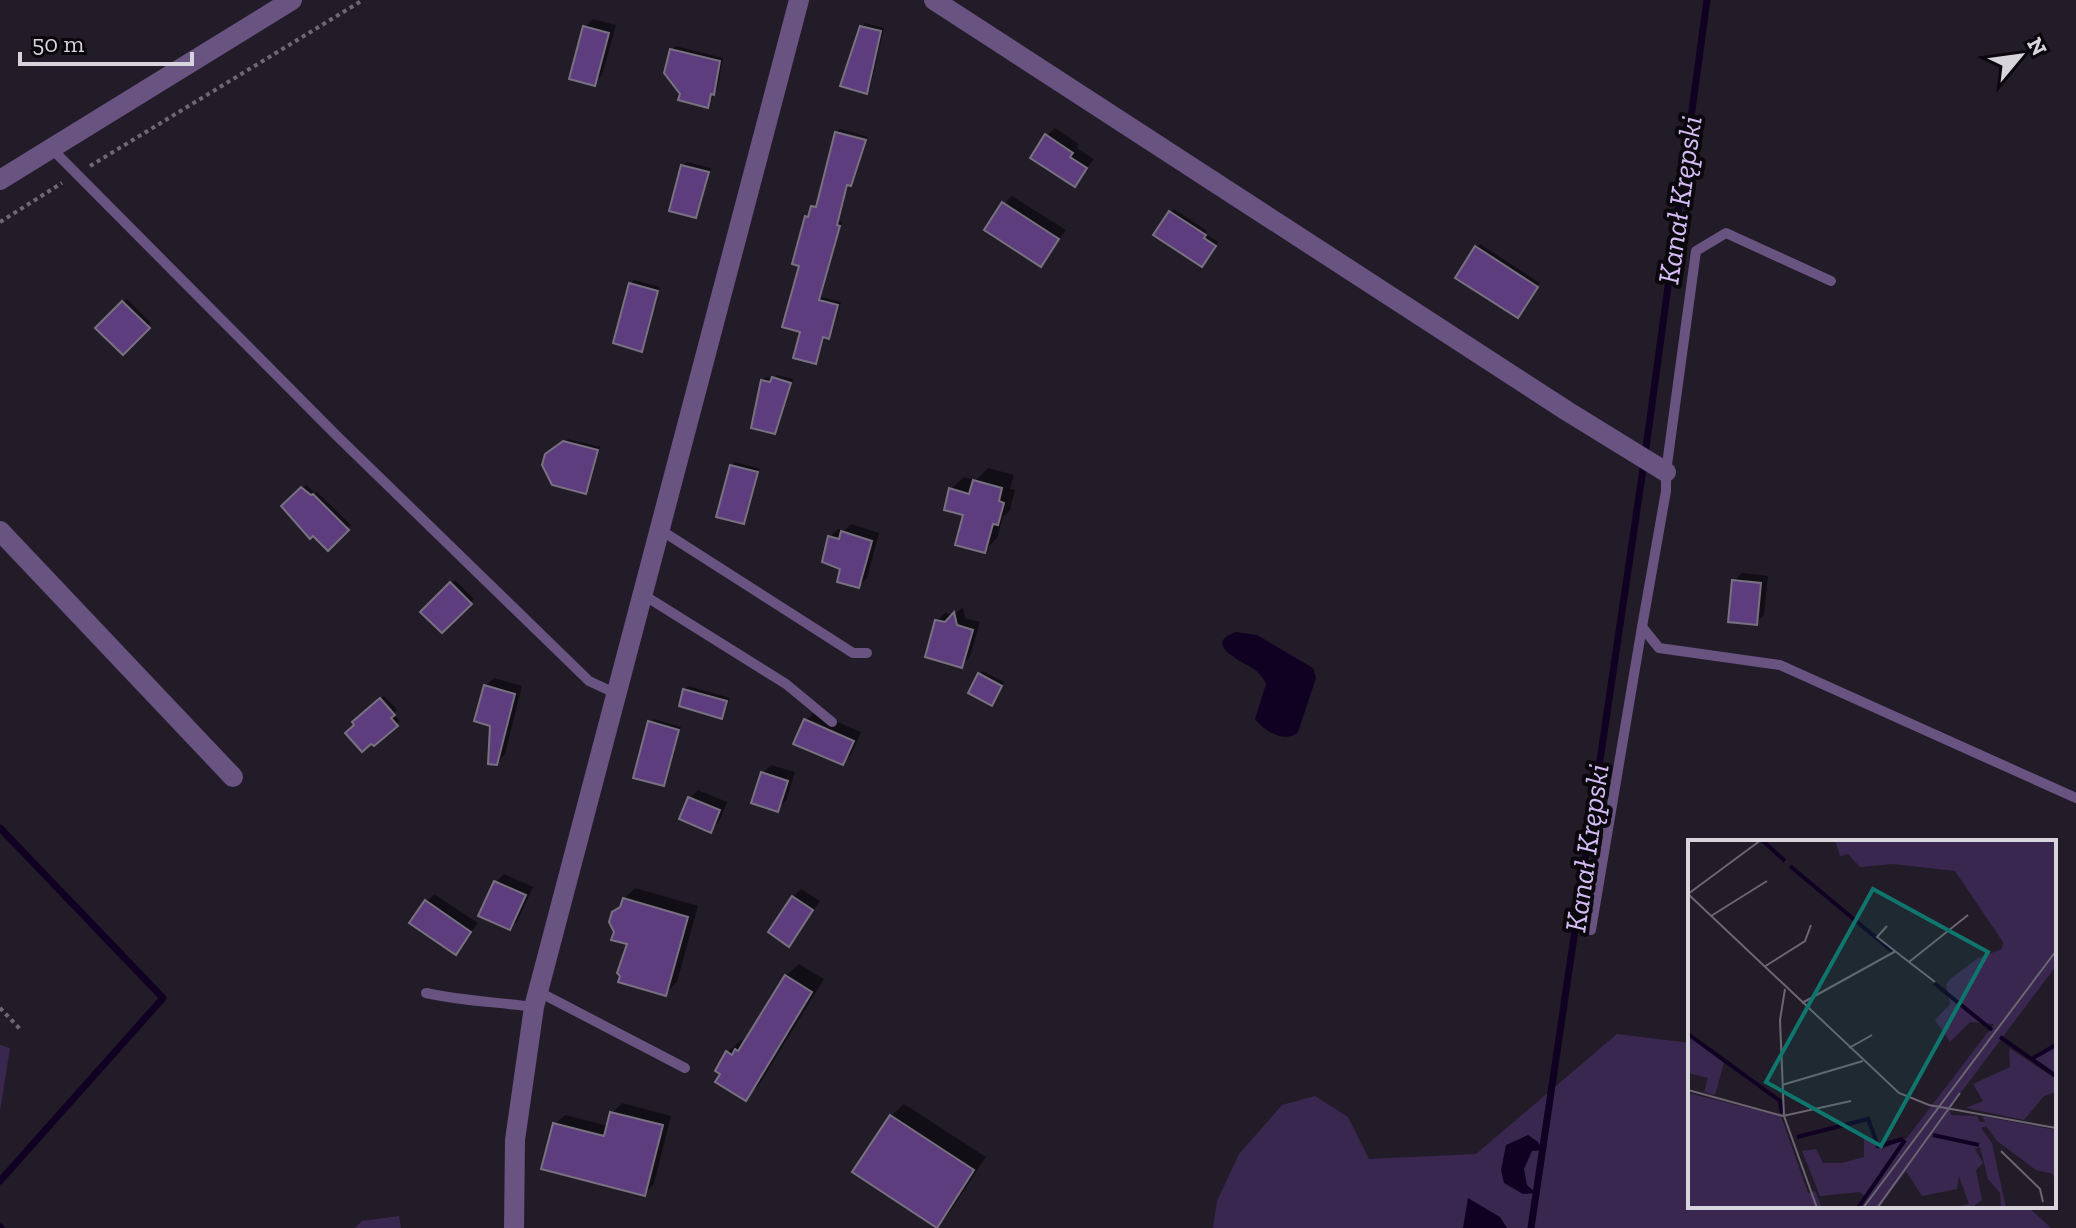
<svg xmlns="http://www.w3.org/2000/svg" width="2076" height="1228" viewBox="0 0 2076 1228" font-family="'Zilla Slab',serif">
<rect width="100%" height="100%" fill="#221c29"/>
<g fill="#3a274f">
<polygon points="1617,1034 1690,1043 1690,1206 2027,1206 2051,1228 1213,1228 1217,1201 1239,1154 1282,1105 1315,1096 1348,1117 1369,1159 1476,1154"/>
<polygon points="0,1045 10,1048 0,1111"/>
<polygon points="399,1216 401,1228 355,1228 362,1221"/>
</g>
<g fill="#100022">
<path d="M1236,632l21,3 56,33 3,10 -18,54c-13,12 -34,-1 -43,-13l11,-35c-3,-7 -7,-11 -12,-15 -11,-7 -53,-25 -18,-37z"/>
<polygon points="1528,1135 1538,1142 1542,1150 1532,1151 1524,1169 1527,1185 1536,1193 1523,1194 1504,1183 1501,1170 1506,1145"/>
<polygon points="1468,1198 1500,1217 1507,1228 1463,1228"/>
</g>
<g fill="#0007">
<polygon points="593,19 616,25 602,75 594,83 585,27"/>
<polygon points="865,23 884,28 870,88 866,91 862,27"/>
<polygon points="676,46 723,58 717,90 707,106 682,93 672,50"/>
<polygon points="1055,128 1079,144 1077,148 1094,159 1075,184 1047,136"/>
<polygon points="840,129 868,137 867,138 838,131"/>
<polygon points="836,134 866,142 854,180 849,184 839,221 842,222 821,297 841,302 832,333 828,337 825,336 819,358 815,362 802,330 801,265 807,217 813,207 819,204"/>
<polygon points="687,162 711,168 699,212 696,216 683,166"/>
<polygon points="1012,196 1066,230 1041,264 1004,204"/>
<polygon points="1174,209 1207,231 1206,234 1218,242 1205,261 1171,212"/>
<polygon points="1480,244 1540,283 1521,312 1477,247"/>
<polygon points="634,280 660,287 645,346 641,349 630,284"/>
<polygon points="127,299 151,323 123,352 98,328"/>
<polygon points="777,375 793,379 778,429 774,432 763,381 766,377 773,379"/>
<polygon points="568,439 600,447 589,488 586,492 551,451"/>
<polygon points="735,462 760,469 747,519 743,522 732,466"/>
<polygon points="988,468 1014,475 1010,489 1015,490 1010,510 1003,517 997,538 984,551 951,489 964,477 976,480"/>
<polygon points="306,485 315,493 317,492 351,525 328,548 284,506"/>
<polygon points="851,524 879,533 867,578 859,586 843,567 830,537 838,529 844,531"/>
<polygon points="1742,573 1768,576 1764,615 1756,623 1734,581"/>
<polygon points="455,580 474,599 442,630 423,612"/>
<polygon points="963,607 965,618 980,622 970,657 962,665 937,621 945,613 954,615"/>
<polygon points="983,671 1004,682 992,704 980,675"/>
<polygon points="494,678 522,686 505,754 497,763 485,686"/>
<polygon points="688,686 730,698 725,713 722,716 685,690"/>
<polygon points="384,696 397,710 393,713 400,721 374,744 354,722"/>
<polygon points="814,712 861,732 851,755 843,763 806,721"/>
<polygon points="654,719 681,727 667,780 663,784 650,723"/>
<polygon points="771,765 795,772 786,801 777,809 763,773"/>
<polygon points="698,790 727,802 719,822 710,830 690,798"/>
<polygon points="504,874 533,887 518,920 510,928 496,882"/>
<polygon points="635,888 698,906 677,982 666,993 629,943 624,899"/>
<polygon points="801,889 820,901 789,944 793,897"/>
<polygon points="434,894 478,923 456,952 426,902"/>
<polygon points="799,964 824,979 758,1086 745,1098 728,1052 741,1040 745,1042 786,976"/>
<polygon points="622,1103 671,1116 654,1184 644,1194 555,1124 565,1115 609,1126 612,1113"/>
<polygon points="904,1104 986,1157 949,1213 937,1225 891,1116"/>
</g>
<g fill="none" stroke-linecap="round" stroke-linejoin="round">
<g stroke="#100022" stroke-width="7">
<polyline points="1646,448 1707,0"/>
<polyline points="0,828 163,998 0,1181"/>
<polyline points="0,1227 1,1228"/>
<polyline points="1531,1228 1643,469"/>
</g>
</g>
<g fill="#5d3d7e" stroke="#777180" stroke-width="2">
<polygon points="583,26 609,33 595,86 569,79"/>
<polygon points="860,26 881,31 867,94 840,86"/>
<polygon points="670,49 720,61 714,95 711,94 708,108 678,100 680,94 664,73"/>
<polygon points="835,132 866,140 851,186 847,185 837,225 840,226 819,300 838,305 829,339 823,337 816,364 793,358 800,332 782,327 799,266 792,264 805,216 808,217 811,206 816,207"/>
<polygon points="1045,134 1073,153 1070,157 1087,168 1075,187 1030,158"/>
<polygon points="681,165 709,172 696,218 669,211"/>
<polygon points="1002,202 1059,239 1041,267 984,230"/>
<polygon points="1169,211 1206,235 1204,238 1216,246 1202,267 1153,235"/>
<polygon points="1475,246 1538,287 1518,318 1455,278"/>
<polygon points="629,283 658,291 642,352 613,343"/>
<polygon points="122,301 150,328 123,355 95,328"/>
<polygon points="772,377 791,383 775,434 751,428 761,380 770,382"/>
<polygon points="563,441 598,450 586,494 552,485 542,465 545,454"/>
<polygon points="730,465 758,472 744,524 716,517"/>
<polygon points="973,480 1002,488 999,501 1004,503 998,525 993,524 985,553 955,545 963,515 944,510 949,488 969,494"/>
<polygon points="301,487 311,495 313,494 349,530 328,551 313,536 310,539 281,506"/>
<polygon points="841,531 872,541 859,588 837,582 840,569 822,562 828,536 839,539"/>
<polygon points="1732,580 1761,583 1757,625 1728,622"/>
<polygon points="450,582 472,604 442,633 420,612"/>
<polygon points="954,612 957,625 973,630 962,668 925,657 935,620 945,622"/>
<polygon points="978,673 1002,686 992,706 968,693"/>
<polygon points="484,685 515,694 497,765 488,764 490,726 474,721"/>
<polygon points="683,689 727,701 722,719 679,706"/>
<polygon points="380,698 395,715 391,718 398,726 374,746 371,744 362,752 345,733 354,725 352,722"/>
<polygon points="804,719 854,741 843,765 793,744"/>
<polygon points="648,721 679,730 664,786 633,778"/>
<polygon points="761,772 788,781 778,812 751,803"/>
<polygon points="688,797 720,810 711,833 679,819"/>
<polygon points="494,881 526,895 510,930 478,916"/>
<polygon points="792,896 813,910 789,947 768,932"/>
<polygon points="623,898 688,917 666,996 618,982 620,976 617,973 627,944 611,940 614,932 609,922 612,912 620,907"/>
<polygon points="425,900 471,932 456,955 409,923"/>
<polygon points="785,975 812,992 746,1101 715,1082 720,1074 715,1071 726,1051 732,1055 735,1049 738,1051"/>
<polygon points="610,1112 663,1125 645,1196 541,1169 553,1123 604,1136"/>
<polygon points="890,1115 974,1170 937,1228 852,1172"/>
</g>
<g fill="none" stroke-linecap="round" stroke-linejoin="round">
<g stroke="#6d6873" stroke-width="4" stroke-dasharray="4 4" stroke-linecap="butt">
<polyline points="90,166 363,0"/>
<polyline points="0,222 62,183"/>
<polyline points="0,1008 20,1029"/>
</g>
<g stroke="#685381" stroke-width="10">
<polyline points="51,148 337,436 589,681 617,694"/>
<polyline points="1831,281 1726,233 1696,251 1666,472 1666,491 1642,627 1659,648 1780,665 2076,798"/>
<polyline points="659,529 853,653 867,653"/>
<polyline points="642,594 786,684 832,722"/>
<polyline points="1591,930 1642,627"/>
<polyline points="539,992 685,1068"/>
<path d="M426,993c36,8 72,9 108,14"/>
</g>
<g stroke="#685381" stroke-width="20">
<polyline points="934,0 1567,411 1666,472"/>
<polyline points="0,180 292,0"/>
<polyline points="0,531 233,777"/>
<polyline points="514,1228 515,1140 534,1007 799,0"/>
</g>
</g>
<g text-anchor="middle" stroke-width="8" stroke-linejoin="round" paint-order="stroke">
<g font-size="30" font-style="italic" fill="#d5bcf5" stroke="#0a080d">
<text transform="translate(1680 200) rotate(-82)" y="10">Kanał Krępski</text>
<text transform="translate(1587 848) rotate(-82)" y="10">Kanał Krępski</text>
</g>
</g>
<g transform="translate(1688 840)">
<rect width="368" height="368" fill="#221c29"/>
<path d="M147,0h221v126l-106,141 1,8 26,1 3,6h5l-3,-6 74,14v57l-3,-13 -17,-4 -39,-29 -11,-15 -5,2 11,15 14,65h-5l-1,-15 -12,-14 -8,-32 -5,2 8,14 -7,7 6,30 -11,8h-21l19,-4 -10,-28 -2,13 -35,7 -16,-25 -27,37h-23l8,-12 -4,-4 -40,4 -18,-45 14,-2 7,14h19l22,-6v-21l19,13 24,-11 87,-114 -24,-2 -20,20 -15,-22 15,-16 -4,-19 4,-6 28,-21 24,-9 1,-7 -48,-71 -62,-7 -33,3 -12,-13 -8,2zM0,196l36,27 -9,32 -11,-3 4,-14 -20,-5zM368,206v30l-23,-18zM321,208l47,31v13l-12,4 -20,24 -58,-12 17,-7 -10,-17 37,-17zM0,253l93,23 27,77 7,-2 7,17h-134z" fill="#3a274f"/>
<path fill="none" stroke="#100022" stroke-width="4" d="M75,1l22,20M102,26l102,85M246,143l58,47M0,194l92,67 2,12M312,197l56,39M345,218l23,-13M245,295l46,10M109,297l71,-18 10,27 25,-7M170,368l47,-68"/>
<path fill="none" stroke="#6b6671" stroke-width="2" d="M0,54l211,199 30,12 127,23M0,54l73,-54M23,76l56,-35M199,86l-10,11 32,25 59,-47M221,122l26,20M76,127l41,-26 6,-16M97,149l-5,31 4,96 33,92M114,163l94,-52M161,208l23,-13M94,245l81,-24M0,250l95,26 68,-15M313,311l39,38 3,13M175,368l193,-257M189,368l83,-115"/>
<path fill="#0f766e" fill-opacity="0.15" stroke="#0f766e" stroke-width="4" d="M185,49l115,63 -107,194 -115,-64z"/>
<rect width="368" height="368" fill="none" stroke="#d8d4dc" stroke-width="4"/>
</g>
<g transform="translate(2020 56) rotate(61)" stroke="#0a080d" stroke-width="6" paint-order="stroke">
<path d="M0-6L14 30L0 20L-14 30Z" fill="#d8d4dc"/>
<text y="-12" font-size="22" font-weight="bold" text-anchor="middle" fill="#d8d4dc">N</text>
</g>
<path d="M20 52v12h172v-12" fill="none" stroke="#d8d4dc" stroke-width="4"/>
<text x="32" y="52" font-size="24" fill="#d8d4dc" stroke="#0a080d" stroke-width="6" paint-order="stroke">50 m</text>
</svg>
